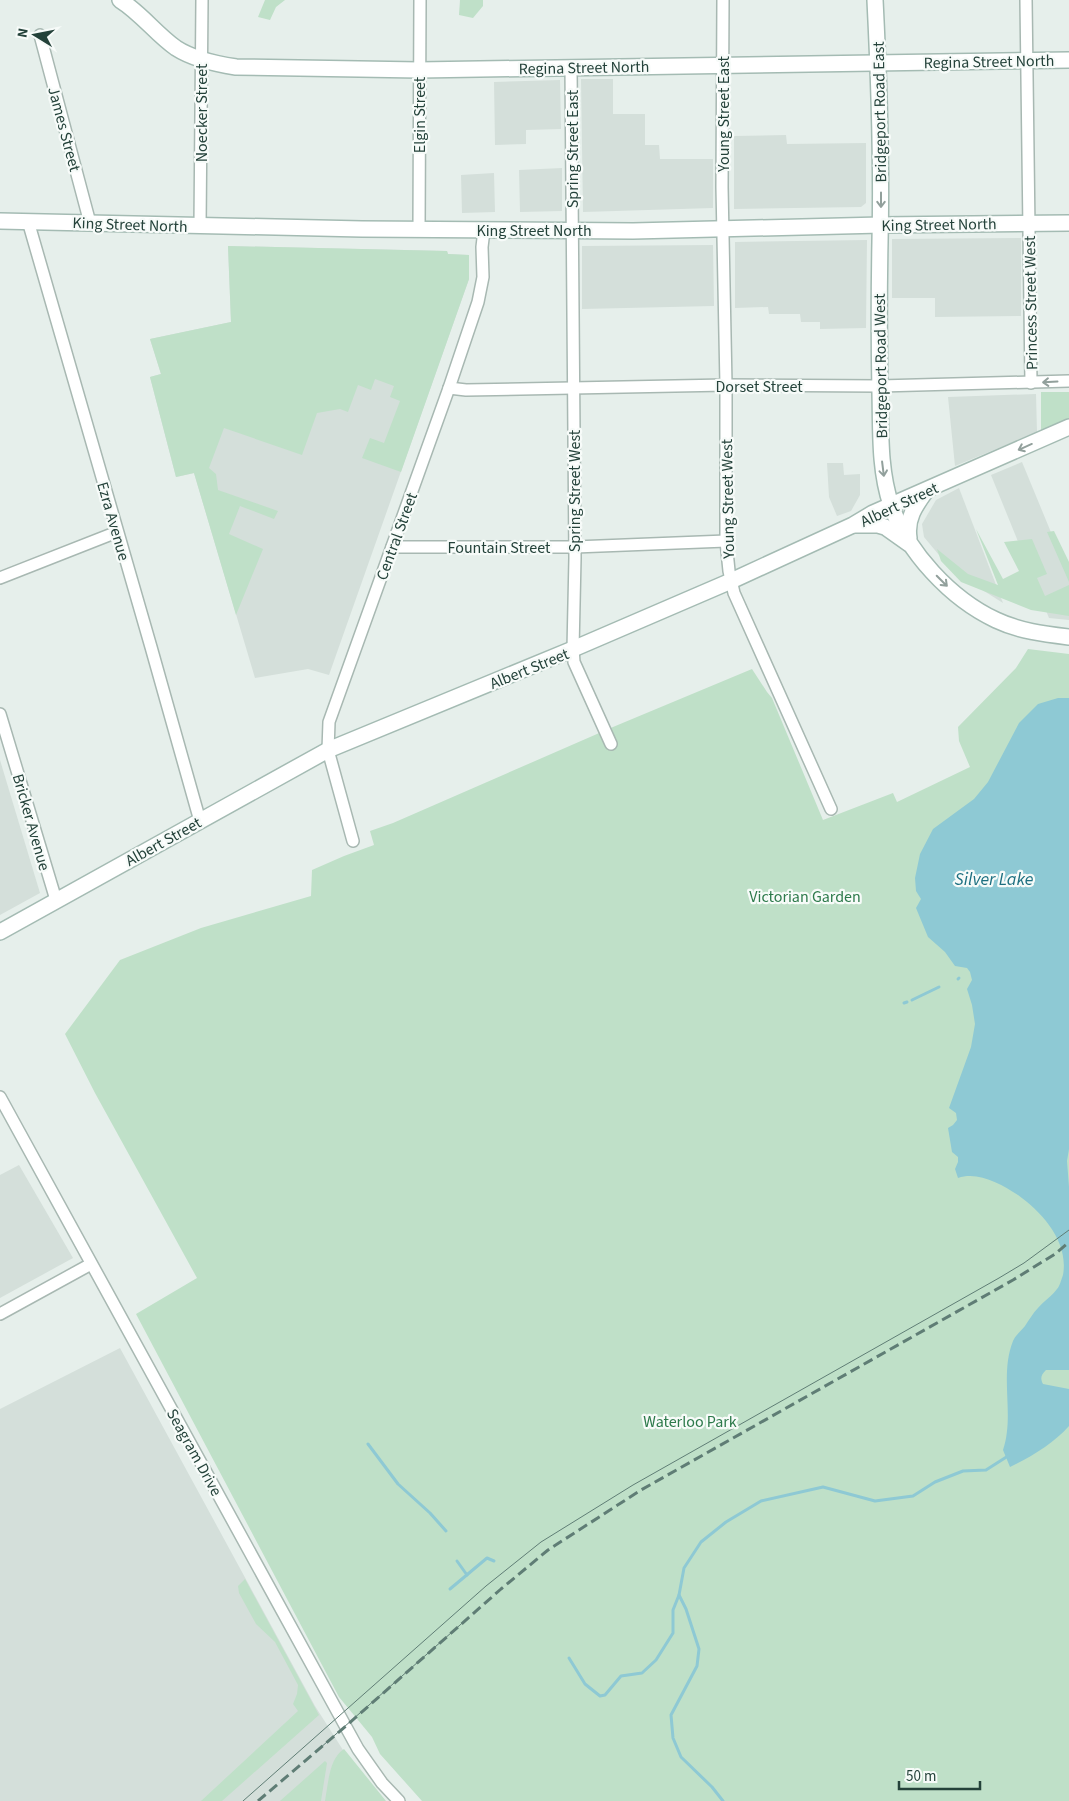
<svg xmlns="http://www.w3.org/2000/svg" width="1069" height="1801" viewBox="0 0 1069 1801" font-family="'Source Sans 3',sans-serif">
<rect width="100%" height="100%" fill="#e6efeb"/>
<g fill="#d4dfda">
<polygon points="581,79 613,79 613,114 645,114 645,145 659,145 660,159 713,159 713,208 583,212"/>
<polygon points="560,80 561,129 526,130 526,144 495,145 494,82"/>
<polygon points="786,135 787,144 866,143 866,203 861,207 734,209 734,136"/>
<polygon points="562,168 562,211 520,212 519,170"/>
<polygon points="494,173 495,212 462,213 461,175"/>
<polygon points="1021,238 1021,316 935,317 935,298 892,298 892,239"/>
<polygon points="867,240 866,328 820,329 820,322 801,322 800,314 769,314 768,307 735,308 735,242"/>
<polygon points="713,245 714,306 582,309 582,246"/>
<polygon points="228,246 447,251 448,254 469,255 469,279 329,675 308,669 255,678 194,473 176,477 150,377 161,374 150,339 231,322"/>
<polygon points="1036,394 1037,432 955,466 948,397"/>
<polygon points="1022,462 1069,576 1069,620 1049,618 991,475"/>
<polygon points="827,463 843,463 844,475 860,474 860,495 851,511 837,516 829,497"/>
<polygon points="959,488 1003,603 973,584 944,561 924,537 922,524 936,500"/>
<polygon points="0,760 40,893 0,915"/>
<polygon points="19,1165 73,1258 0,1298 0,1175"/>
<polygon points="120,1348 315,1706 343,1750 362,1785 377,1801 0,1801 0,1409"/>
</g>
<g fill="#bfe0c8">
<polygon points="265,0 285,0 276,7 270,20 258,17"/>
<polygon points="460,0 483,0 483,6 473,18 459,15"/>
<polygon points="228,246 447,251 448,254 469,255 469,279 401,472 362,458 370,438 384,443 400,401 390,397 394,386 375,379 371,390 358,385 348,412 340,409 317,413 302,455 224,428 209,468 216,474 218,490 278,511 274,519 240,506 229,534 263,549 236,615 194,473 176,477 150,377 161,374 150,339 231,322"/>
<polygon points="1041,392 1069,392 1069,420 1041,432"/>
<polygon points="976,529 1003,579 1019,571 1004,542 1032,539 1047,574 1037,578 1045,596 1069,585 1069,616 1031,610 961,582 941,561 937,549 968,574 998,585"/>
<polygon points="1054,531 1069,562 1069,582 1047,532"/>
<polygon points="1028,649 1069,654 1069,1801 422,1801 380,1754 372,1737 339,1697 136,1314 197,1278 95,1093 65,1034 120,960 201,928 311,896 312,870 344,856 374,845 370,831 393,823 613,727 752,669 767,692 772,698 823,820 893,793 897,802 970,767 959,741 958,727 1016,668"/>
<polygon points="245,1579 319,1715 222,1801 201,1801 298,1711 293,1704 297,1694 298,1685 275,1642 256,1624 239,1593 238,1586"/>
<path d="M344,1749l42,52h-61c3,-16 4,-43 19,-52z"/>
<polygon points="325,1761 327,1763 321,1801 280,1801"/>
</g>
<path fill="#8ec9d4" d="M1058,698h11v451l-2,12 2,26v183h-23c-5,5 -6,8 -3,14l26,5v37c-15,17 -38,31 -59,41l-7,-17c12,-35 -4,-74 10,-109 2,-5 8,-10 12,-15 4,-6 8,-13 13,-18 6,-7 14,-12 19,-19 3,-3 4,-9 6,-14 6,-33 -20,-62 -45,-80 -17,-11 -40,-24 -60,-17l-3,-9 3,-7v-5l-6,-5 -4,-24 5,-3 4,-5 -1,-7 -7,-5 22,-61 4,-23 -3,-19 -5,-16 5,-9 -2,-8 -3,-4 -12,-2 -10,-14 -17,-15 -12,-29 5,-9 -5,-8 -1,-13 5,-24 13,-25 41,-30 14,-17 31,-59 19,-19z"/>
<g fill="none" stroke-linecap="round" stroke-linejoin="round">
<g stroke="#8ec9d4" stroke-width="3">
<polyline points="958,979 959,978"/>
<polyline points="912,1000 939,987"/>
<polyline points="904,1003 907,1002"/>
<polyline points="368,1444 398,1484 430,1513 446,1531"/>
<polyline points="457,1561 467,1575"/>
<polyline points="450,1589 487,1558 494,1561"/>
<polyline points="569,1658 585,1684 600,1696 605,1695 621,1676 642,1673 656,1660 673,1633 673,1610 679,1595"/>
<polyline points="723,1801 712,1787 681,1757 673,1738 671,1715 697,1666 699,1649 686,1609 679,1595 684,1568 701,1542 726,1522 761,1501 823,1487 875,1501 913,1496 935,1482 963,1471 986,1470 1008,1456"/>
</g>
<g stroke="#a8b8b2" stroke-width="14">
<g id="street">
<polyline points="723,0 722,187 726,385 726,541 729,571 734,593 831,809"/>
<polyline points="1026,0 1031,383"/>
<polyline points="40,35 90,223"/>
<polyline points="571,67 575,558 573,649 574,662 611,744"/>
<polyline points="28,221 151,647 200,821"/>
<polyline points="200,226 202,0"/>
<polyline points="419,230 420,0"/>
<polyline points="449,388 466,390 726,385 880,386 1069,381"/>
<polyline points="392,547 575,547 726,541"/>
<polyline points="0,578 117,532"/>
<polyline points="0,714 56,900"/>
<polyline points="353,841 328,750 329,722 449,388 478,302 483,277 482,247 484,230"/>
<polyline points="0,1097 358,1749 382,1783 399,1801"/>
<polyline points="0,1314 91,1264"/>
</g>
</g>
<g stroke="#a4bbb3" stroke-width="18">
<g id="secondary">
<path d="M120,0c21,13 36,34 56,48 17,11 40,16 60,19l183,3 650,-10"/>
<path d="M875,0c4,80 7,161 5,242 -1,50 -1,101 0,151 1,38 -1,76 11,112 16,47 60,94 105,115 23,11 48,14 73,17"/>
<polyline points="0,221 362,229 633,231 881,225 1069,223"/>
<polyline points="855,525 878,525 885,527 909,544"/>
<path d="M909,538c-3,-19 6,-32 17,-47"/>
<polyline points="0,932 328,750 573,649 731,581 853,525 873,513 1069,427"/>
</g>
</g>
<use href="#street" stroke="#fff" stroke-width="11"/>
<use href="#secondary" stroke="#fff" stroke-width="15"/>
<g stroke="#5f7d75" stroke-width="1">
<polyline points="319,1749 468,1618"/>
<polyline points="243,1801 486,1586 541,1542 633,1485 999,1278 1024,1263 1069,1230"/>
</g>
<polyline stroke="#5f7d75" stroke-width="3" stroke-dasharray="10 5" stroke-linecap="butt" points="258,1801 346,1726 501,1589 548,1550 641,1490 1013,1280 1055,1254 1069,1242"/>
</g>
<defs><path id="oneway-shaft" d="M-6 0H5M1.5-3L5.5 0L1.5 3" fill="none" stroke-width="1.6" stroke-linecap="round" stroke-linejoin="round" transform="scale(1.25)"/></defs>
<g stroke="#92a09c">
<use href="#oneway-shaft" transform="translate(881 200) rotate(90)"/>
<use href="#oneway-shaft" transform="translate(1050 382) rotate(177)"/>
<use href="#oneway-shaft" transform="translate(1025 447) rotate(156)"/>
<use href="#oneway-shaft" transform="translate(883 469) rotate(83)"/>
<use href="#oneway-shaft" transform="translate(942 581) rotate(45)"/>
</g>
<g text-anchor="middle" stroke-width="4.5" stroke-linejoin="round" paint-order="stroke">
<g font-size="16" fill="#24423a" stroke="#f7fbf9">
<text transform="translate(989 61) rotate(-1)" y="6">Regina Street North</text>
<text transform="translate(584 67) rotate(-1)" y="6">Regina Street North</text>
<text transform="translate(879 112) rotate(-91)" y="6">Bridgeport Road East</text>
<text transform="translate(201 113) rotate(-90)" y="6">Noecker Street</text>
<text transform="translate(723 114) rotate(-90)" y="6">Young Street East</text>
<text transform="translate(419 115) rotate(-90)" y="6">Elgin Street</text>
<text transform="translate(65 129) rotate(75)" y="6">James Street</text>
<text transform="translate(572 149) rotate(-90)" y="6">Spring Street East</text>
<text transform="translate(130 224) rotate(2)" y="6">King Street North</text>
<text transform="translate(939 224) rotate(-1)" y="6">King Street North</text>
<text x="534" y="236">King Street North</text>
<text transform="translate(1030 303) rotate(-91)" y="6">Princess Street West</text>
<text transform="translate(880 366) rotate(-91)" y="6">Bridgeport Road West</text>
<text x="759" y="392">Dorset Street</text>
<text transform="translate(574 491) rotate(-90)" y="6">Spring Street West</text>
<text transform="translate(727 499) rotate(-91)" y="6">Young Street West</text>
<text transform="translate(899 504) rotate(-25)" y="6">Albert Street</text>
<text transform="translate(114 521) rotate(74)" y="6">Ezra Avenue</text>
<text transform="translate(396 536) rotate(-70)" y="6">Central Street</text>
<text x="499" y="553">Fountain Street</text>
<text transform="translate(529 668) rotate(-22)" y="6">Albert Street</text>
<text transform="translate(32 822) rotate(74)" y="6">Bricker Avenue</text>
<text transform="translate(163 841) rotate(-29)" y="6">Albert Street</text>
<text transform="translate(195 1452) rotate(61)" y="6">Seagram Drive</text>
</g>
<g font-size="16" fill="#2d7a4b" stroke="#f7fbf9">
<text x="805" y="902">Victorian Garden</text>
<text x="690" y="1427">Waterloo Park</text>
</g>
<g font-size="18" font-style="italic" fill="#1c6f80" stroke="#f7fbf9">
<text x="994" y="885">Silver Lake</text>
</g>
</g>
<g transform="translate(35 35) rotate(280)" stroke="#f7fbf9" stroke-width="4" paint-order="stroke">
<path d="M0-4L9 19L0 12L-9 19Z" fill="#24423a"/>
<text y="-8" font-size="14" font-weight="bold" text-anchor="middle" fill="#24423a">N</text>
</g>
<path d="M899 1781v8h81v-8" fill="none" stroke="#24423a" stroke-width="2.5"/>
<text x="906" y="1781" font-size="15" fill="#24423a" stroke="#f7fbf9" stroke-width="4" paint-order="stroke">50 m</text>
</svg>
